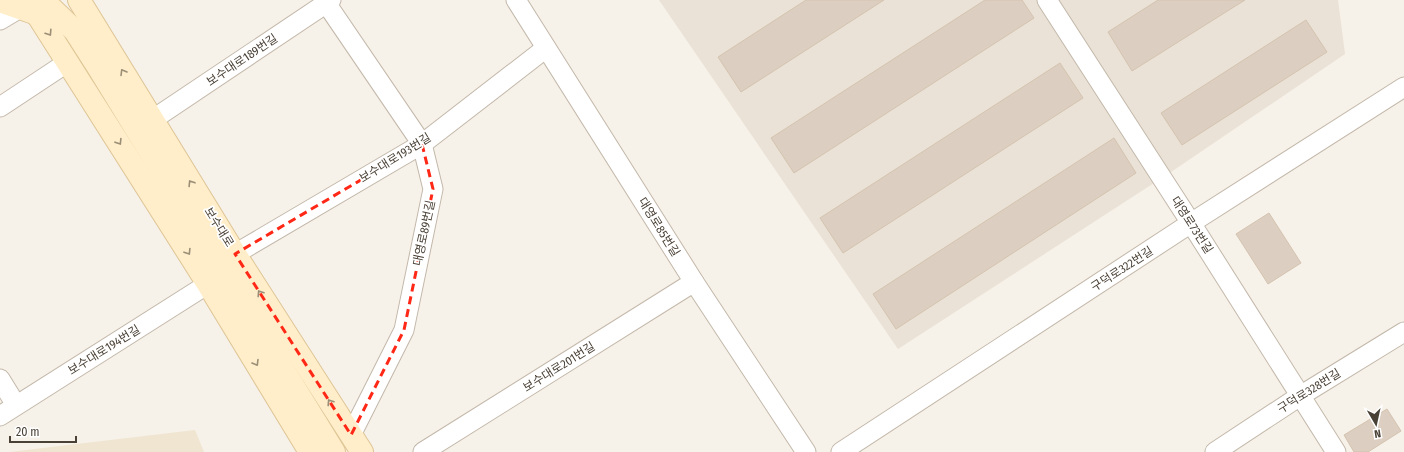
<svg xmlns="http://www.w3.org/2000/svg" width="1404" height="452" viewBox="0 0 1404 452" font-family="'Fira Sans Condensed','Noto Sans KR',sans-serif">
<rect width="100%" height="100%" fill="#f6f1e9"/>
<polygon fill="#eae2d6" points="659,0 1338,0 1345,54 1174,170 898,349"/>
<polygon fill="#f0e5d1" points="195,430 204,452 9,452"/>
<g fill="#dccec0" stroke="#d4c3af">
<polygon points="806,0 884,0 741,92 718,57"/>
<polygon points="985,0 1022,0 1034,18 794,173 771,138"/>
<polygon points="1158,0 1245,0 1132,71 1108,32"/>
<polygon points="1306,20 1327,52 1182,145 1161,113"/>
<polygon points="1060,63 1083,98 843,253 820,218"/>
<polygon points="1114,138 1136,173 896,329 873,294"/>
<polygon points="1269,213 1301,263 1268,284 1236,234"/>
<polygon points="1387,409 1401,431 1368,452 1354,452 1344,435"/>
</g>
<g fill="none" stroke-linecap="round" stroke-linejoin="round">
<g stroke="#c3b8aa" stroke-width="21">
<g id="street">
<polyline points="324,0 422,144 433,189 404,330 351,435"/>
<polyline points="516,0 694,282 806,452"/>
<polyline points="1047,0 1191,223 1336,452"/>
<polyline points="0,20 20,8"/>
<polyline points="0,107 68,62"/>
<polyline points="152,120 331,0"/>
<polyline points="235,254 422,144 546,48"/>
<polyline points="0,379 16,405"/>
<polyline points="0,416 208,284"/>
<polyline points="423,452 694,282"/>
<polyline points="841,452 1191,223 1404,87"/>
<polyline points="1215,452 1300,396 1404,332"/>
</g>
</g>
<g stroke="#dec596" stroke-width="24">
<g id="secondary">
<polyline points="28,0 208,284 310,452"/>
<polyline points="41,0 46,3 75,31 98,67 334,452"/>
<polyline points="79,0 235,254 362,452"/>
<polyline points="0,1 37,14"/>
</g>
</g>
<use href="#street" stroke="#fff" stroke-width="19"/>
<use href="#secondary" stroke="#ffeec9" stroke-width="22"/>
</g>
<defs><path id="oneway-chevron" d="M-2-3.5L2.5 0L-2 3.5" fill="none" stroke-width="1.6" stroke-linecap="round" stroke-linejoin="round"/></defs>
<g stroke="#9b8f78">
<use href="#oneway-chevron" transform="translate(49 33) rotate(57)"/>
<use href="#oneway-chevron" transform="translate(123 72) rotate(-121)"/>
<use href="#oneway-chevron" transform="translate(119 142) rotate(58)"/>
<use href="#oneway-chevron" transform="translate(191 183) rotate(-122)"/>
<use href="#oneway-chevron" transform="translate(188 252) rotate(58)"/>
<use href="#oneway-chevron" transform="translate(260 293) rotate(-123)"/>
<use href="#oneway-chevron" transform="translate(256 363) rotate(59)"/>
<use href="#oneway-chevron" transform="translate(330 402) rotate(-123)"/>
</g>
<path fill="none" stroke="#ff2716" stroke-width="3" stroke-dasharray="8 5" stroke-linejoin="round" d="M422,144l11,45 -29,141 -53,105 -116,-181z"/>
<g text-anchor="middle" stroke-width="3.5" stroke-linejoin="round" paint-order="stroke">
<g font-size="12" fill="#4a4136" stroke="#fff">
<text transform="translate(242 60) rotate(-34)" y="4">보수대로189번길</text>
<text transform="translate(395 158) rotate(-32)" y="4">보수대로193번길</text>
<text transform="translate(1192 225) rotate(57)" y="4">대영로73번길</text>
<text transform="translate(219 227) rotate(58)" y="4">보수대로</text>
<text transform="translate(659 227) rotate(58)" y="4">대영로85번길</text>
<text transform="translate(424 233) rotate(-78)" y="4">대영로89번길</text>
<text transform="translate(1122 269) rotate(-33)" y="4">구덕로322번길</text>
<text transform="translate(104 350) rotate(-32)" y="4">보수대로194번길</text>
<text transform="translate(559 367) rotate(-32)" y="4">보수대로201번길</text>
<text transform="translate(1309 391) rotate(-32)" y="4">구덕로328번길</text>
</g>
</g>
<g transform="translate(1376 424) rotate(171)" stroke="#ffffff" stroke-width="3" paint-order="stroke">
<path d="M0-3L7 15L0 10L-7 15Z" fill="#4a4136"/>
<text y="-6" font-size="11" font-weight="bold" text-anchor="middle" fill="#4a4136">N</text>
</g>
<path d="M10 436v6h66v-6" fill="none" stroke="#4a4136" stroke-width="2"/>
<text x="16" y="436" font-size="12" fill="#4a4136" stroke="#ffffff" stroke-width="3" paint-order="stroke">20 m</text>
</svg>
